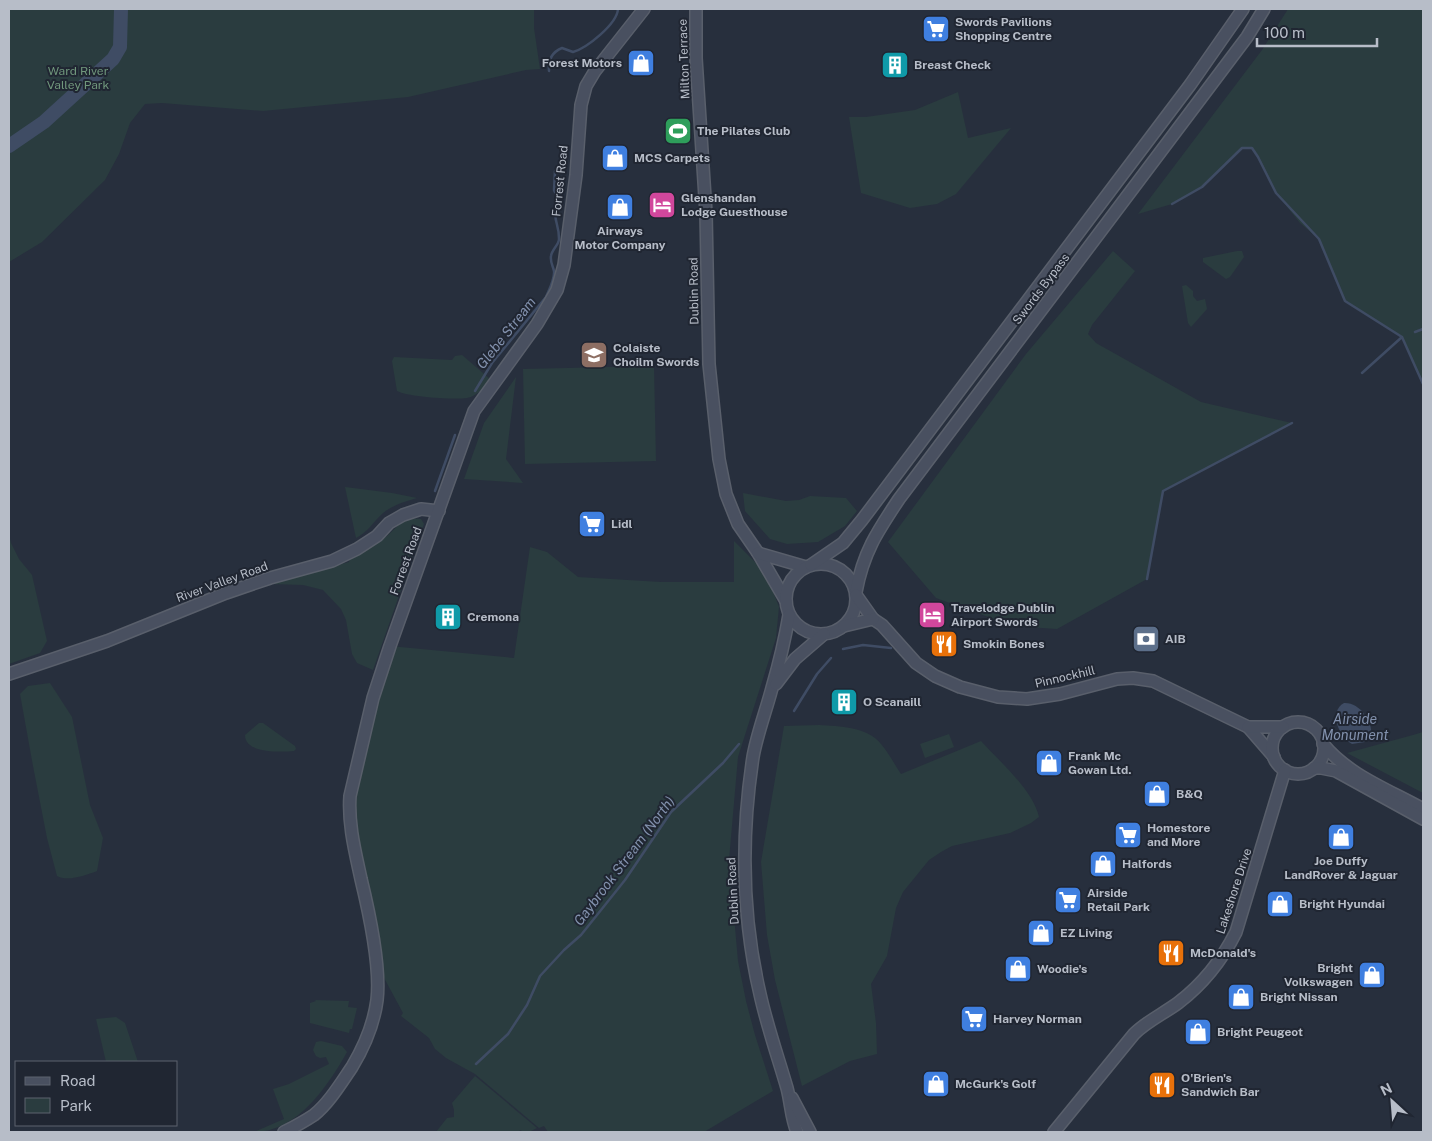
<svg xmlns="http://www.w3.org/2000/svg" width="1432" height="1141" viewBox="0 0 1432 1141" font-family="'Public Sans',sans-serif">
<rect width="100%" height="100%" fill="#272f3d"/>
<g fill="#2a3c3f">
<polygon points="9,9 534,9 534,28 540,69 526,70 408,97 263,111 162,103 145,104 130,123 119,154 105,180 42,242 9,262"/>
<polygon points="1288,9 1423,9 1423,384 1402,337 1345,301 1319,239 1300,223 1276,193 1257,154 1252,148 1242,148 1202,187 1172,204 1138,214 1262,50"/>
<polygon points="958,92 968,138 1011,128 956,194 937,204 910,208 861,193 849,117 866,117 915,110"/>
<polygon points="1113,251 1135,271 1092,325 1088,334 1096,343 1201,402 1292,423 1163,491 1147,579 1057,629 1013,626 936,598 888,542 1026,354"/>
<polygon points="1237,251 1242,251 1244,257 1230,277 1226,279 1203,262 1203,258"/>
<polygon points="1186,285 1193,291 1193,296 1197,301 1205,299 1207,309 1191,327 1188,323 1182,286"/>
<path d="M462,355l29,25c-6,7 -14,16 -24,18 -13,2 -59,-1 -70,-7l-5,-30 2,-4 58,3 3,-4z"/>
<polygon points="654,366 656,461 525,464 523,369"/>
<polygon points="516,377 506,459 523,483 464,479 484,423"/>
<path d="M345,487l47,6 25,5c-13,4 -24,7 -34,15 -9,8 -16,20 -27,25z"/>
<polygon points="743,493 786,501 799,500 810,496 846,498 857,511 845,526 818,542 787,544 770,539 745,511"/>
<polygon points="406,518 421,519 424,524 373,670 357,663 352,654 346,620 341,609 323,590 303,585 269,584 349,562 350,559 387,536"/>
<polygon points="9,534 11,543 19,559 32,575 47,641 40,653 9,664"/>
<polygon points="734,541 756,563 769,581 779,607 776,638 738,757 729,860 738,961 746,1001 755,1035 773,1091 704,1132 548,1132 544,1126 539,1128 475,1074 446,1058 435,1049 429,1038 401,1016 403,1013 376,963 349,810 390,646 514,658 530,547 547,552 578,577 661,582 734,582"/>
<path d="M50,683l22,34 18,88 13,33 -6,33c-10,4 -30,11 -40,5l-10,-38 -14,-72 -13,-72 8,-8z"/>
<path d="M259,723h4l32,23 1,3 -2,2c-13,1 -49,3 -49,-16z"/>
<path d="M819,725c20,1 49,2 62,19 8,9 13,20 20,30l80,-33c18,20 52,49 58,76l-8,6 -21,10 -58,13 -11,6 -12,8 -26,32 -7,16 -9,48 -16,28 5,39 1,31 -27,7 -48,25 -27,-106 -8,-45 -6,-73 23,-136z"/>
<polygon points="1423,732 1423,793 1347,753 1413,735"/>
<polygon points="949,734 954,747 925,758 920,744"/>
<polygon points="315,1000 349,1001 348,1007 357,1008 352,1029 350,1029 349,1033 310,1023 310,1003 316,1001"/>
<polygon points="116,1017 125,1023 138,1062 106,1062 96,1019"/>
<path d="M321,1041l21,5 5,6c-19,34 -50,80 -93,80l30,-13 -11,-30 16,-5 40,-20 -3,-7 -6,1 -4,-2 -3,-6 3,-8z"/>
<polygon points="475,1076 537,1128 529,1132 522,1132 521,1130 517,1132 436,1132 447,1118 454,1117 454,1110 452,1103"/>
</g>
<path fill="#3f4c64" d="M1344,703c15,-1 29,18 27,32l-6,7 -13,2c-13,-7 -24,-32 -8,-41z"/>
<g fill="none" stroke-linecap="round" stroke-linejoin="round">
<g stroke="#3f4c64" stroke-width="2.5">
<path d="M549,71c-1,-11 3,-19 13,-23l11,4c14,-4 44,-28 45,-43"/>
<polyline points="1172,204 1202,187 1242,148 1252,148 1258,157 1276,193 1319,239 1345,301 1402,337"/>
<polyline points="1415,332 1423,329"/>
<polyline points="1362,373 1402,337 1423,384"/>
<path d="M475,391l17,-28 54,-66c3,-7 9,-18 8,-26 -1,-5 -4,-9 -3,-15 1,-7 8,-11 8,-17 0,-19 -8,-17 0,-38l-5,-11 1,-19"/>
<polyline points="435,491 455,435"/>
<polyline points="1147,579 1163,491 1292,423"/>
<polyline points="843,649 863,645 891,648"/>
<polyline points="794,711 817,674 831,658"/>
<polyline points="476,1064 508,1034 527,1005 540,976 564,950 581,935 625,880 671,812 723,763 739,744"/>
</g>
<polyline stroke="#3f4c64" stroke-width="14" points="9,146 44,122 113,59 120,47 121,9"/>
<g stroke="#595f6b" stroke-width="14">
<g id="secondary">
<polyline points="696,9 696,58 706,213 709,364 719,459 726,494 738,524 758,553 786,601"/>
<polyline points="758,553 806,567"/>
<circle cx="821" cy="599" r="35"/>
<polyline points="811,565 843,543 862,520 1190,85 1243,9"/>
<path d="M856,592c7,-39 21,-60 43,-93l348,-462 17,-28"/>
<polyline points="856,595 873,619 882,625 916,663 935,676 960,687 998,697 1027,699 1060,694 1117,679 1133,678 1153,681 1248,727 1274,757"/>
<path d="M789,615c-4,24 -10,49 -17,73 -6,23 -15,46 -19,69 -12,78 -11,160 7,237 7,32 18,63 27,94 4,15 4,30 10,44"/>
<polyline points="844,626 873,619"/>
<polyline points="9,674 107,641 226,593 270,578 332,561 357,549 377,536 389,523 403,515 421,509 439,511"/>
<polyline points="776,684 795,659 824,634"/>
<circle cx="1298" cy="748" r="26"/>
<polyline points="1248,727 1283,727"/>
<path d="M1323,744c25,31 66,46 100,65"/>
<polyline points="1314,768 1321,768 1336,771 1423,819"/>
<polyline points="792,1098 810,1132"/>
<path d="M284,1132c10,-5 21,-11 30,-17 15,-12 27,-32 38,-48 12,-20 22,-44 25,-67 4,-34 -8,-88 -16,-121 -6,-28 -13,-55 -11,-83l23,-98 17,-52 84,-235 63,-87 20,-34 7,-25 12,-90 5,-70 5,-19 9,-15 49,-62"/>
<path d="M1054,1132l80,-98c13,-13 29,-20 44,-31 25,-19 44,-43 58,-71l49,-162"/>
</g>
</g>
<use href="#secondary" stroke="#495060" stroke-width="11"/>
</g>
<defs>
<g id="supermarket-square" transform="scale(1.4375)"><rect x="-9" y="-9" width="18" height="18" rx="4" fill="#3f7fe0" stroke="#202632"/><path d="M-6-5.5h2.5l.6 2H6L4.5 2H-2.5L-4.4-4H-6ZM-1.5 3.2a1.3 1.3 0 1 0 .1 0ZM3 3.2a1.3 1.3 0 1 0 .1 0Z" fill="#fff"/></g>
<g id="shop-square" transform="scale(1.4375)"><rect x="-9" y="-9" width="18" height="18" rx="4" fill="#3f7fe0" stroke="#202632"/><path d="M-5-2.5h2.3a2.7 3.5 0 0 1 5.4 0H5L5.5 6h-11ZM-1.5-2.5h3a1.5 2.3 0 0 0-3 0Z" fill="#fff"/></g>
<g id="building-square" transform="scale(1.4375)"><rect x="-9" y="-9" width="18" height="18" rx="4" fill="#0f9aa8" stroke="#202632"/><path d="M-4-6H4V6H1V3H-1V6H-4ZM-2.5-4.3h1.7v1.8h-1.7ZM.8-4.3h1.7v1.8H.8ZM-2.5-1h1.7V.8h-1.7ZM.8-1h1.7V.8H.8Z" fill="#fff"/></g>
<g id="stadium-square" transform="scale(1.4375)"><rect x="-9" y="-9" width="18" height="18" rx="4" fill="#2e9e5b" stroke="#202632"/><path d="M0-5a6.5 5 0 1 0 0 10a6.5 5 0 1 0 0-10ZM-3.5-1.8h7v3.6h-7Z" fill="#fff"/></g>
<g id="hotel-square" transform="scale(1.4375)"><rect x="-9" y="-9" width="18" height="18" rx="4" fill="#d1479c" stroke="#202632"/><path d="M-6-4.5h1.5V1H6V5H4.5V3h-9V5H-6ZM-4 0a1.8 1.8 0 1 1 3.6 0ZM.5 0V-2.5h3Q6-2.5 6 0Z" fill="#fff"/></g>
<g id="school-square" transform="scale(1.4375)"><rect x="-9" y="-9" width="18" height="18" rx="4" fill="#8d6e63" stroke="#202632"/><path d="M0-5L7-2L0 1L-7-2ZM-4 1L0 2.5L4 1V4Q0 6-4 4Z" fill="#fff"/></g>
<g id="bank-square" transform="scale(1.4375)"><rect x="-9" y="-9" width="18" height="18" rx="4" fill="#5c6f8a" stroke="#202632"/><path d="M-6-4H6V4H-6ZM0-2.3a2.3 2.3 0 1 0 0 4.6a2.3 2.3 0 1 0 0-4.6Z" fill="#fff"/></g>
<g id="restaurant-square" transform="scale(1.4375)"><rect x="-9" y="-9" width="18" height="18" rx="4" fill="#e8710a" stroke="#202632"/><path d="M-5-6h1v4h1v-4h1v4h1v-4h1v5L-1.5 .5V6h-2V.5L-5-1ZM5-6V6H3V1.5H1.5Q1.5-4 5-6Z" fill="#fff"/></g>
</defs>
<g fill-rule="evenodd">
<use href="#supermarket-square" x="936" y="29"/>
<use href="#shop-square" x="641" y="63"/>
<use href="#building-square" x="895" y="65"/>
<use href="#stadium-square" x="678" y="131"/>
<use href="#shop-square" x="615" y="158"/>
<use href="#hotel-square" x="662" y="205"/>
<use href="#shop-square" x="620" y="207"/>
<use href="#school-square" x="594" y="355"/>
<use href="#supermarket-square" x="592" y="524"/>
<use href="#hotel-square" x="932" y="615"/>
<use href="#building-square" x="448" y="617"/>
<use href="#bank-square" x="1146" y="639"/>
<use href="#restaurant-square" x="944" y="644"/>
<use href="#building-square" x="844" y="702"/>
<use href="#shop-square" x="1049" y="763"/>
<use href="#shop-square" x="1157" y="794"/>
<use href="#supermarket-square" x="1128" y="835"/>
<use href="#shop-square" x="1341" y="837"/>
<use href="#shop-square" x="1103" y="864"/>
<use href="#supermarket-square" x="1068" y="900"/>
<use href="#shop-square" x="1280" y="904"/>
<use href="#shop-square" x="1041" y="933"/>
<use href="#restaurant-square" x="1171" y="953"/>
<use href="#shop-square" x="1018" y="969"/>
<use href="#shop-square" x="1372" y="975"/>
<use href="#shop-square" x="1241" y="997"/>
<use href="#supermarket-square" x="974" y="1019"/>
<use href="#shop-square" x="1198" y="1032"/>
<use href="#shop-square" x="936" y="1084"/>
<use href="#restaurant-square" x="1162" y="1085"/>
</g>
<g text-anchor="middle" stroke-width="4" stroke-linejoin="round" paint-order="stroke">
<g font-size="12" font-weight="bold" fill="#b7bdc8" stroke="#202632" text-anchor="start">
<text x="955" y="26">Swords Pavilions<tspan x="955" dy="14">Shopping Centre</tspan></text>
<text x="622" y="67" text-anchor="end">Forest Motors</text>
<text x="914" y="69">Breast Check</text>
<text x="697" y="135">The Pilates Club</text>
<text x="634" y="162">MCS Carpets</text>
<text x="681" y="202">Glenshandan<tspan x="681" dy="14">Lodge Guesthouse</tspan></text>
<text x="620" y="235" text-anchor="middle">Airways<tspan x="620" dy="14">Motor Company</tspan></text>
<text x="613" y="352">Colaiste<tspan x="613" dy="14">Choilm Swords</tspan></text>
<text x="611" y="528">Lidl</text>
<text x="951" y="612">Travelodge Dublin<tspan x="951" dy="14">Airport Swords</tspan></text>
<text x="467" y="621">Cremona</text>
<text x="1165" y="643">AIB</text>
<text x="963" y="648">Smokin Bones</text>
<text x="863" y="706">O Scanaill</text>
<text x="1068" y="760">Frank Mc<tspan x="1068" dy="14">Gowan Ltd.</tspan></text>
<text x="1176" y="798">B&amp;Q</text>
<text x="1147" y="832">Homestore<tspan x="1147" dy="14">and More</tspan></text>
<text x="1341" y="865" text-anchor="middle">Joe Duffy<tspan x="1341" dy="14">LandRover &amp; Jaguar</tspan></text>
<text x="1122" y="868">Halfords</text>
<text x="1087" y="897">Airside<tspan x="1087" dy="14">Retail Park</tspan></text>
<text x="1299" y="908">Bright Hyundai</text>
<text x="1060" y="937">EZ Living</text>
<text x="1190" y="957">McDonald's</text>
<text x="1353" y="972" text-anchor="end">Bright<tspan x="1353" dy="14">Volkswagen</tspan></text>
<text x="1037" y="973">Woodie's</text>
<text x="1260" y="1001">Bright Nissan</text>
<text x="993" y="1023">Harvey Norman</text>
<text x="1217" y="1036">Bright Peugeot</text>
<text x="1181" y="1082">O'Brien's<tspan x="1181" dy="14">Sandwich Bar</tspan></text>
<text x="955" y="1088">McGurk's Golf</text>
</g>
<g font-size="12" fill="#b7bdc8" stroke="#202632">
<text transform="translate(684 59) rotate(-92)" y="4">Milton Terrace</text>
<text transform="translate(560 181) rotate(-84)" y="4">Forrest Road</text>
<text transform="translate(1041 289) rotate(-53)" y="4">Swords Bypass</text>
<text transform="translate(694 291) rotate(-91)" y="4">Dublin Road</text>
<text transform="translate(406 561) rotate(-70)" y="4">Forrest Road</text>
<text transform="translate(222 582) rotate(-20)" y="4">River Valley Road</text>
<text transform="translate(1065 677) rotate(-13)" y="4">Pinnockhill</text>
<text transform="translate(733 891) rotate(-93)" y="4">Dublin Road</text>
<text transform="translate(1234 891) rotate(-72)" y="4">Lakeshore Drive</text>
</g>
<g font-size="12" fill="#70977c" stroke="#202632">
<text x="78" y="75">Ward River<tspan x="78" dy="14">Valley Park</tspan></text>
</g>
<g font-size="14" font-style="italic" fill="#8291ad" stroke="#202632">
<text transform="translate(506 333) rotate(-52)" y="5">Glebe Stream</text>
<text x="1355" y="724">Airside<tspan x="1355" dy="16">Monument</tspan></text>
<text transform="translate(624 861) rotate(-53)" y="5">Gaybrook Stream (North)</text>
</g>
</g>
<rect width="1432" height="1141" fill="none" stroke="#b7bdc8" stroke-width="20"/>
<rect x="15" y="1061" width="162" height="65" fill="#202632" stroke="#5c626e"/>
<rect x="25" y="1077" width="25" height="8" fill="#495060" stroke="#5c626e"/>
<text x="60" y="1086" font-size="15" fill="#b7bdc8">Road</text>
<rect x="25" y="1098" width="25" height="15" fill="#2a3c3f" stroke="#5c626e"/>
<text x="60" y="1111" font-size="15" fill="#b7bdc8">Park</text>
<g transform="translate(1392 1101) rotate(334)" stroke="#202632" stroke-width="4" paint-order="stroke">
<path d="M0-4L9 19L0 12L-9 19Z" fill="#b7bdc8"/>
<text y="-8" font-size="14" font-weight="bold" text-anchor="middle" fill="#b7bdc8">N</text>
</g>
<path d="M1257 38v8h120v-8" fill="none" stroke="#b7bdc8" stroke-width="2.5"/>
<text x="1264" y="38" font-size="15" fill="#b7bdc8" stroke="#202632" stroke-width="4" paint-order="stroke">100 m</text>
</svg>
